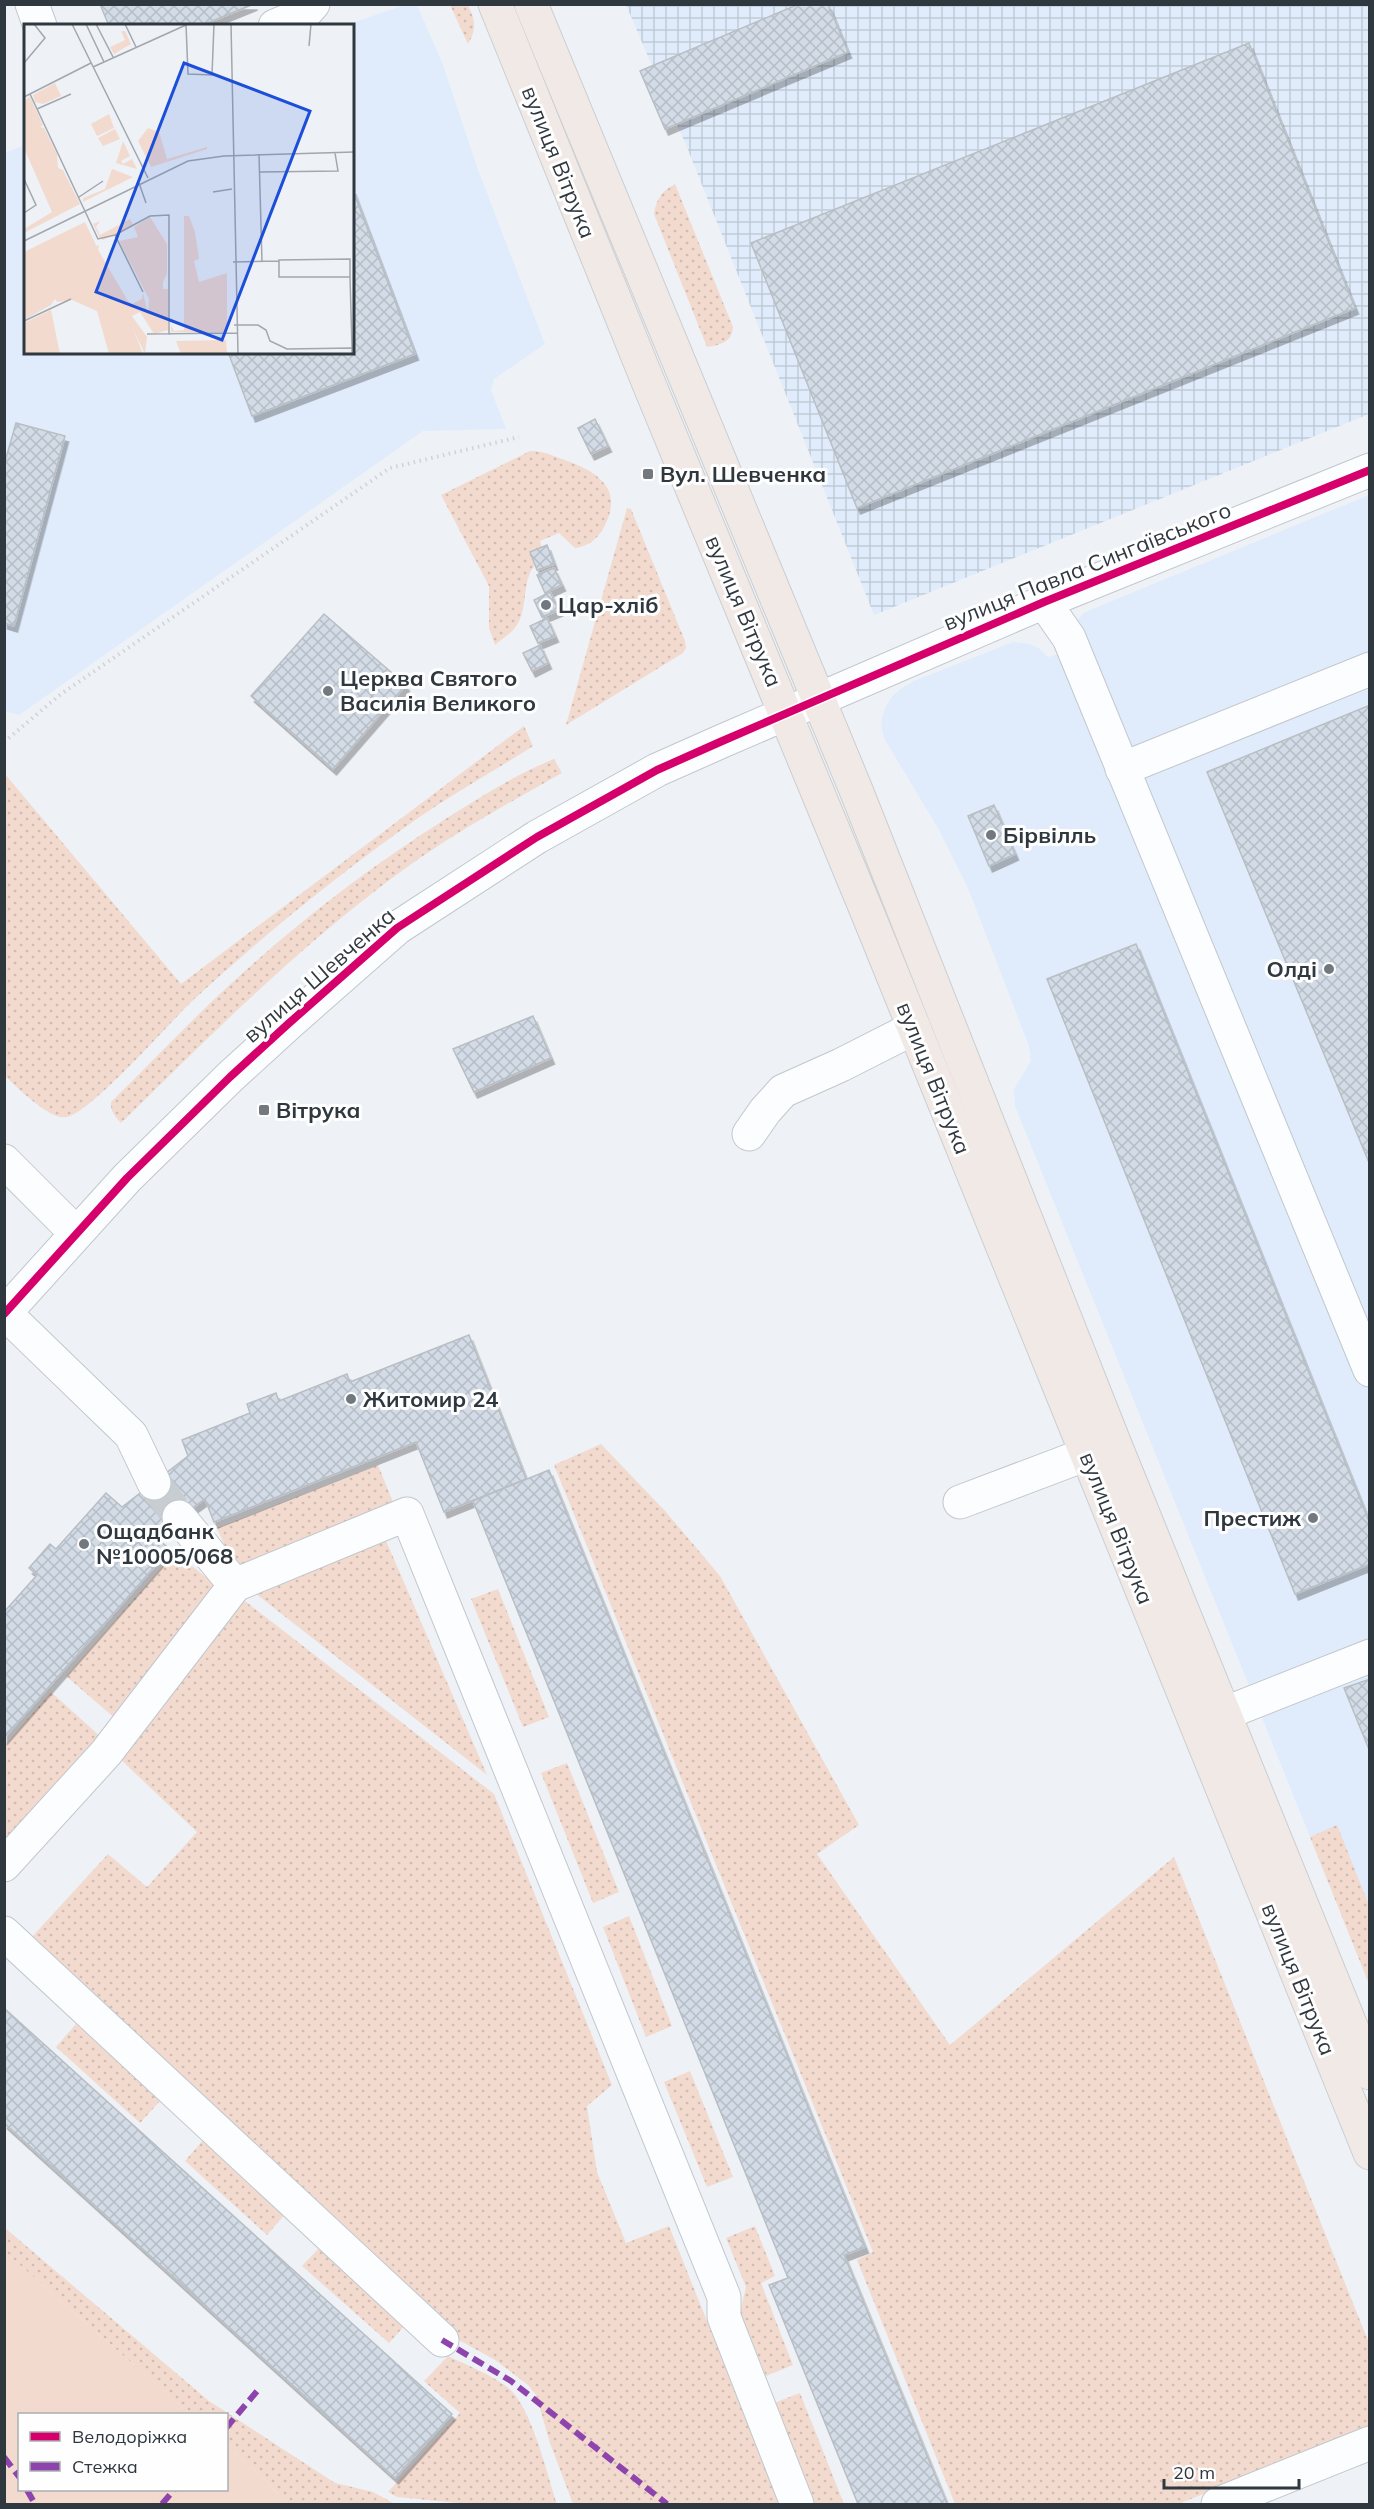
<svg xmlns="http://www.w3.org/2000/svg" width="1374" height="2509" viewBox="0 0 1374 2509" font-family="Mulish,sans-serif">
<defs>
<pattern id="industrial-grid" width="8" height="8" patternUnits="userSpaceOnUse" patternTransform="scale(1.5)"><rect width="8" height="8" fill="#e0ecfb"/><path d="M0 4h8M4 0v8" fill="none" stroke="#c0cbd8"/></pattern>
<pattern id="grass-dots" width="8" height="8" patternUnits="userSpaceOnUse" patternTransform="scale(1.5)"><rect width="8" height="8" fill="#f2dace"/><path d="M2 2h.1M6 6h.1" fill="none" stroke="#d0bcb2" stroke-width="1.8" stroke-linecap="round"/></pattern>
<pattern id="building-cross-hatch" width="8" height="8" patternUnits="userSpaceOnUse" patternTransform="scale(1.5)"><rect width="8" height="8" fill="#d3dce6"/><path d="M0 0l8 8M0 8l8-8" fill="none" stroke="#b5bdc6"/></pattern>
<filter id="shadow"><feDropShadow dx="3.5" dy="6" stdDeviation="0" flood-color="#0004"/></filter>
</defs>
<rect width="100%" height="100%" fill="#eef2f7"/>
<g fill="#e0ecfb">
<polygon points="404,5 417,5 443,65 477,167 545,344 494,379 491,390 506,429 423,431 19,715 5,711 4,153 25,145 26,352 352,352 352,26 347,25"/>
<polygon points="1369,495 1369,1983 1015,1106 1014,1089 1031,1061 1029,1046 968,888 939,830 884,738 881,723 885,708 892,696 902,688 914,681 1013,642 1030,644 1040,649 1048,657 1073,650 1076,622 1083,613"/>
</g>
<polygon fill="url(#industrial-grid)" points="626,5 1369,5 1369,414 874,615 688,150"/>
<g fill="url(#grass-dots)">
<path d="M450,5h18c7,15 9,24 0,39z"/>
<path d="M675,184l58,143c-1,15 -13,18 -26,20l-53,-133c2,-15 8,-23 21,-30z"/>
<path d="M530,451c13,0 24,5 35,9 30,11 58,27 41,63 -6,14 -16,23 -31,25l-16,-15 -19,8 5,17c-28,11 -13,51 -31,71 -5,6 -13,11 -19,16l-6,-17v-42l-48,-91z"/>
<polygon points="627,508 631,509 685,641 686,648 683,653 566,725"/>
<path d="M524,726l9,20c-37,24 -76,45 -112,70 -81,57 -159,120 -232,188 -22,22 -98,108 -122,113 -17,4 -50,-30 -62,-41v-302l176,210z"/>
<path d="M554,759l8,14c-52,29 -104,58 -152,92 -106,76 -197,168 -289,258 -6,-7 -11,-12 -10,-21 41,-40 80,-82 123,-121 65,-60 137,-115 213,-163 34,-21 69,-44 107,-59z"/>
<polygon points="601,1444 666,1512 720,1576 859,1825 817,1854 950,2045 1174,1857 1369,2343 1369,2429 1178,2504 955,2504 857,2260 873,2252 554,1465"/>
<polygon points="378,1465 395,1507 236,1571 217,1528"/>
<polygon points="384,1536 487,1775 251,1590"/>
<polygon points="175,1552 219,1588 117,1720 66,1676"/>
<polygon points="498,1589 549,1717 523,1727 471,1599"/>
<polygon points="241,1598 494,1794 612,2085 587,2106 597,2172 626,2243 669,2226 780,2504 573,2504 550,2443 536,2395 528,2385 495,2360 457,2339 30,1939 108,1854 147,1887 197,1832 118,1757"/>
<polygon points="51,1692 102,1738 5,1846 5,1745"/>
<polygon points="567,1763 619,1892 593,1903 541,1773"/>
<polygon points="1337,1825 1369,1905 1369,1984 1310,1837"/>
<polygon points="629,1916 672,2026 646,2037 603,1927"/>
<polygon points="76,2024 160,2101 140,2123 56,2047"/>
<polygon points="690,2071 733,2177 707,2187 664,2082"/>
<polygon points="204,2139 287,2212 267,2235 185,2161"/>
<polygon points="755,2226 775,2276 761,2283 793,2365 766,2376 740,2312 746,2287 726,2238"/>
<polygon points="5,2228 209,2401 335,2483 373,2492 395,2504 287,2504 262,2477 227,2446 226,2414 190,2414 5,2252"/>
<polygon points="322,2245 407,2323 389,2343 302,2266"/>
<path d="M448,2356c19,9 41,18 58,30 25,17 41,89 51,118h-89l-71,-7 -9,-5 72,-79 -36,-32z"/>
<polygon points="800,2393 844,2504 814,2504 774,2403"/>
</g>
<polygon fill="#f2dace" points="5,2252 190,2414 20,2414 20,2490 226,2490 227,2446 262,2477 287,2504 5,2504"/>
<g fill="url(#building-cross-hatch)" stroke="#b9bec4" stroke-width="1.5" filter="url(#shadow)">
<polygon points="100,4 254,4 200,26 156,26 154,21 143,26 109,26"/>
<polygon points="799,4 828,4 848,52 665,129 640,71"/>
<polygon points="1249,43 1355,308 857,508 751,243"/>
<polygon points="352,188 415,354 252,416 228,352 352,352"/>
<polygon points="595,419 608,446 591,454 578,428"/>
<polygon points="16,423 65,436 14,626 4,623 4,465"/>
<polygon points="547,545 554,564 537,570 530,552"/>
<polygon points="554,568 562,585 545,593 537,575"/>
<polygon points="550,592 559,610 542,617 534,600"/>
<polygon points="324,614 406,685 333,769 251,696"/>
<polygon points="547,618 555,636 538,643 530,626"/>
<polygon points="540,645 548,663 532,671 523,653"/>
<polygon points="1370,705 1370,1165 1207,772"/>
<polygon points="994,805 1015,854 989,866 968,816"/>
<polygon points="1136,944 1370,1524 1370,1564 1295,1594 1047,979"/>
<polygon points="533,1016 551,1058 474,1092 453,1049"/>
<polygon points="469,1335 526,1479 444,1512 416,1442 214,1522 205,1499 154,1536 170,1549 4,1738 4,1612 37,1575 29,1568 50,1544 56,1549 106,1493 122,1507 188,1456 182,1440 250,1413 247,1404 276,1393 279,1401 347,1374 350,1382"/>
<polygon points="549,1470 865,2247 844,2255 947,2504 858,2504 769,2285 788,2278 473,1501"/>
<polygon points="1370,1679 1370,1752 1344,1688"/>
<polygon points="4,2008 452,2414 395,2478 4,2123"/>
</g>
<g fill="none" stroke-linecap="round" stroke-linejoin="round">
<polyline stroke="#c8cdd2" stroke-width="33" stroke-dasharray="33 16" stroke-linecap="butt" points="154,1483 179,1517"/>
<g stroke="#c1c7cd" stroke-width="35">
<g id="minor">
<polyline points="32,4 40,26"/>
<polyline points="275,26 304,14 313,4"/>
<polyline points="1044,602 1069,638 1370,1370"/>
<polyline points="1122,769 1370,669"/>
<polyline points="749,1134 765,1111 783,1091 841,1065 914,1028"/>
<polyline points="4,1161 76,1233"/>
<polyline points="5,1313 131,1435 154,1483"/>
<polyline points="4,1314 127,1178 230,1077 288,1024 397,928 537,837 657,770 720,742 1044,602 1370,470"/>
<polyline points="960,1502 1087,1454"/>
<polyline points="179,1517 235,1585"/>
<polyline points="1198,1724 1370,1656"/>
<polyline points="4,1865 106,1753 235,1585 407,1514 724,2297 724,2317 797,2504"/>
<polyline points="4,1933 442,2340"/>
<polyline points="1218,2504 1370,2443"/>
</g>
</g>
<g stroke="#cbced2" stroke-width="35">
<g id="major">
<polyline points="495,4 649,384 870,919 1370,2153"/>
<polyline points="531,4 856,790 1114,1442 1370,2073"/>
</g>
</g>
<polyline stroke="#d0d3d5" stroke-width="4" stroke-dasharray="1.5 4.5" stroke-linecap="butt" points="4,742 61,694 390,468 519,437"/>
<use href="#minor" stroke="#fcfdfe" stroke-width="33"/>
<use href="#major" stroke="#f0e9e5" stroke-width="33"/>
<g stroke="#8e44ad" stroke-width="6" stroke-dasharray="12 6" stroke-linecap="butt">
<polyline points="442,2340 511,2381 667,2504"/>
<polyline points="226,2428 258,2390"/>
<polyline points="4,2457 20,2478"/>
<polyline points="27,2490 35,2504"/>
<polyline points="162,2504 174,2490"/>
</g>
<g stroke="#fefefe" stroke-width="11">
<polyline id="cycleway" points="4,1314 127,1178 230,1077 288,1024 397,928 537,837 657,770 720,742 1044,602 1370,470"/>
</g>
<use href="#cycleway" stroke="#d6006c" stroke-width="8"/>
</g>
<g fill="#72787f" stroke="#fefefe" stroke-width="2">
<rect x="642" y="468" width="12" height="12" rx="3"/>
<circle cx="546" cy="605" r="6"/>
<circle cx="328" cy="691" r="6"/>
<circle cx="991" cy="835" r="6"/>
<circle cx="1329" cy="969" r="6"/>
<rect x="258" y="1104" width="12" height="12" rx="3"/>
<circle cx="351" cy="1399" r="6"/>
<circle cx="1313" cy="1518" r="6"/>
<circle cx="84" cy="1544" r="6"/>
</g>
<g text-anchor="middle" stroke-width="6" stroke-linejoin="round" paint-order="stroke">
<g font-size="22" fill="#2f373f" stroke="#fefefe">
<text transform="translate(559 162) rotate(68)" y="8">вулиця Вітрука</text>
<text transform="translate(1087 566) rotate(-22)" y="8">вулиця Павла Сингаївського</text>
<text transform="translate(744 611) rotate(67)" y="8">вулиця Вітрука</text>
<text transform="translate(319 975) rotate(-41)" y="8">вулиця Шевченка</text>
<text transform="translate(934 1078) rotate(68)" y="8">вулиця Вітрука</text>
<text transform="translate(1117 1528) rotate(68)" y="8">вулиця Вітрука</text>
<text transform="translate(1299 1979) rotate(68)" y="8">вулиця Вітрука</text>
</g>
<g font-size="22" font-weight="bold" fill="#2f373f" stroke="#fefefe" text-anchor="start">
<text x="660" y="482">Вул. Шевченка</text>
<text x="558" y="613">Цар-хліб</text>
<text x="340" y="686">Церква Святого<tspan x="340" dy="25">Василія Великого</tspan></text>
<text x="1003" y="843">Бірвілль</text>
<text x="1317" y="977" text-anchor="end">Олді</text>
<text x="276" y="1118">Вітрука</text>
<text x="363" y="1407">Житомир 24</text>
<text x="1301" y="1526" text-anchor="end">Престиж</text>
<text x="96" y="1539">Ощадбанк<tspan x="96" dy="25">№10005/068</tspan></text>
</g>
</g>
<g transform="translate(24 24)">
<rect width="330" height="330" fill="#eef2f7"/>
<path d="M97,7h4l6,13 -17,10 -4,-7 15,-7zM6,73l13,28 -3,2 4,1 13,26 1,14 5,2 17,34 -56,29v-4l28,-17 -28,-64v-48zM85,90l5,14 -17,8 -6,-12zM124,104l11,4 8,27 40,-12v2l-56,18 -13,-26zM91,105l5,10 -17,7 -5,-8zM99,117l7,15 -9,5 2,3 9,-5 5,10 -21,-6zM88,145l21,8 -50,25v-4l22,-9zM160,192h5l6,16 4,27 -5,2 5,21 28,-9v59h-56v-7l3,6 10,-1zM126,193l17,27v30l-4,8v7h5v41l-14,4 -14,-22 -8,4 15,21 -2,17 -51,-107 5,-2 -1,5 30,51 4,3 10,-5 1,-6 5,20 1,-14 -30,-58 19,-4 -4,-10zM106,195l3,6 -30,15 -3,-2 -7,-14 7,-3 -4,6 4,8zM27,286l9,44h-36v-31z" fill="#f2dace"/>
<path d="M31,59l6,13 -18,8 -8,-2 -2,-7z" fill="#f2dace"/>
<path d="M61,198l36,76 22,56h-34l-12,-43 -25,-11 -15,2 -2,-3 -4,6 -27,15v-68zM202,316l1,14h-46l-5,-13z" fill="#f2dace"/>
<path fill="none" stroke="#a2a7ad" stroke-width="1.5" d="M48,0l76,154M62,0l18,38M72,0l17,33M101,0l11,23M207,0l7,330M285,22l2,-22M0,39l21,-25 -11,-14M69,43l93,-42 2,49 24,1 2,-51M6,70l68,145 17,-4 35,-19 19,-1v120M0,73l67,-34M13,85l34,-15M235,130l3,108M236,148l78,-1 -3,-18M0,155l12,26 -12,8M115,159l7,20M189,168l19,-3M55,173l24,-16M91,211l28,57M0,217l164,-80 36,-5 130,-4M209,238l46,-1M326,253h-71v-17l71,-1v18l2,71M0,297l47,-22M210,301h24l8,5 4,11 17,8 65,-1v6M123,310l90,-1"/>
<path fill="#1d4ed8" fill-opacity="0.15" stroke="#1d4ed8" stroke-width="3" d="M160,39l126,48 -88,229 -126,-48z"/>
<rect width="330" height="330" fill="none" stroke="#2f373f" stroke-width="3"/>
</g>
<rect width="1374" height="2509" fill="none" stroke="#2f373f" stroke-width="12"/>
<rect x="18" y="2413" width="210" height="78" fill="#fefefe" stroke="#abaeb2" stroke-width="1.5"/>
<rect x="30" y="2432" width="30" height="9" fill="#d6006c" stroke="#abaeb2" stroke-width="1.5"/>
<text x="72" y="2443" font-size="18" fill="#2f373f">Велодоріжка</text>
<rect x="30" y="2462" width="30" height="9" fill="#8e44ad" stroke="#abaeb2" stroke-width="1.5"/>
<text x="72" y="2473" font-size="18" fill="#2f373f">Стежка</text>
<path d="M1164 2479v9h135v-9" fill="none" stroke="#2f373f" stroke-width="3"/>
<text x="1173" y="2479" font-size="18" fill="#2f373f" stroke="#fefefe" stroke-width="4.5" paint-order="stroke">20 m</text>
</svg>
